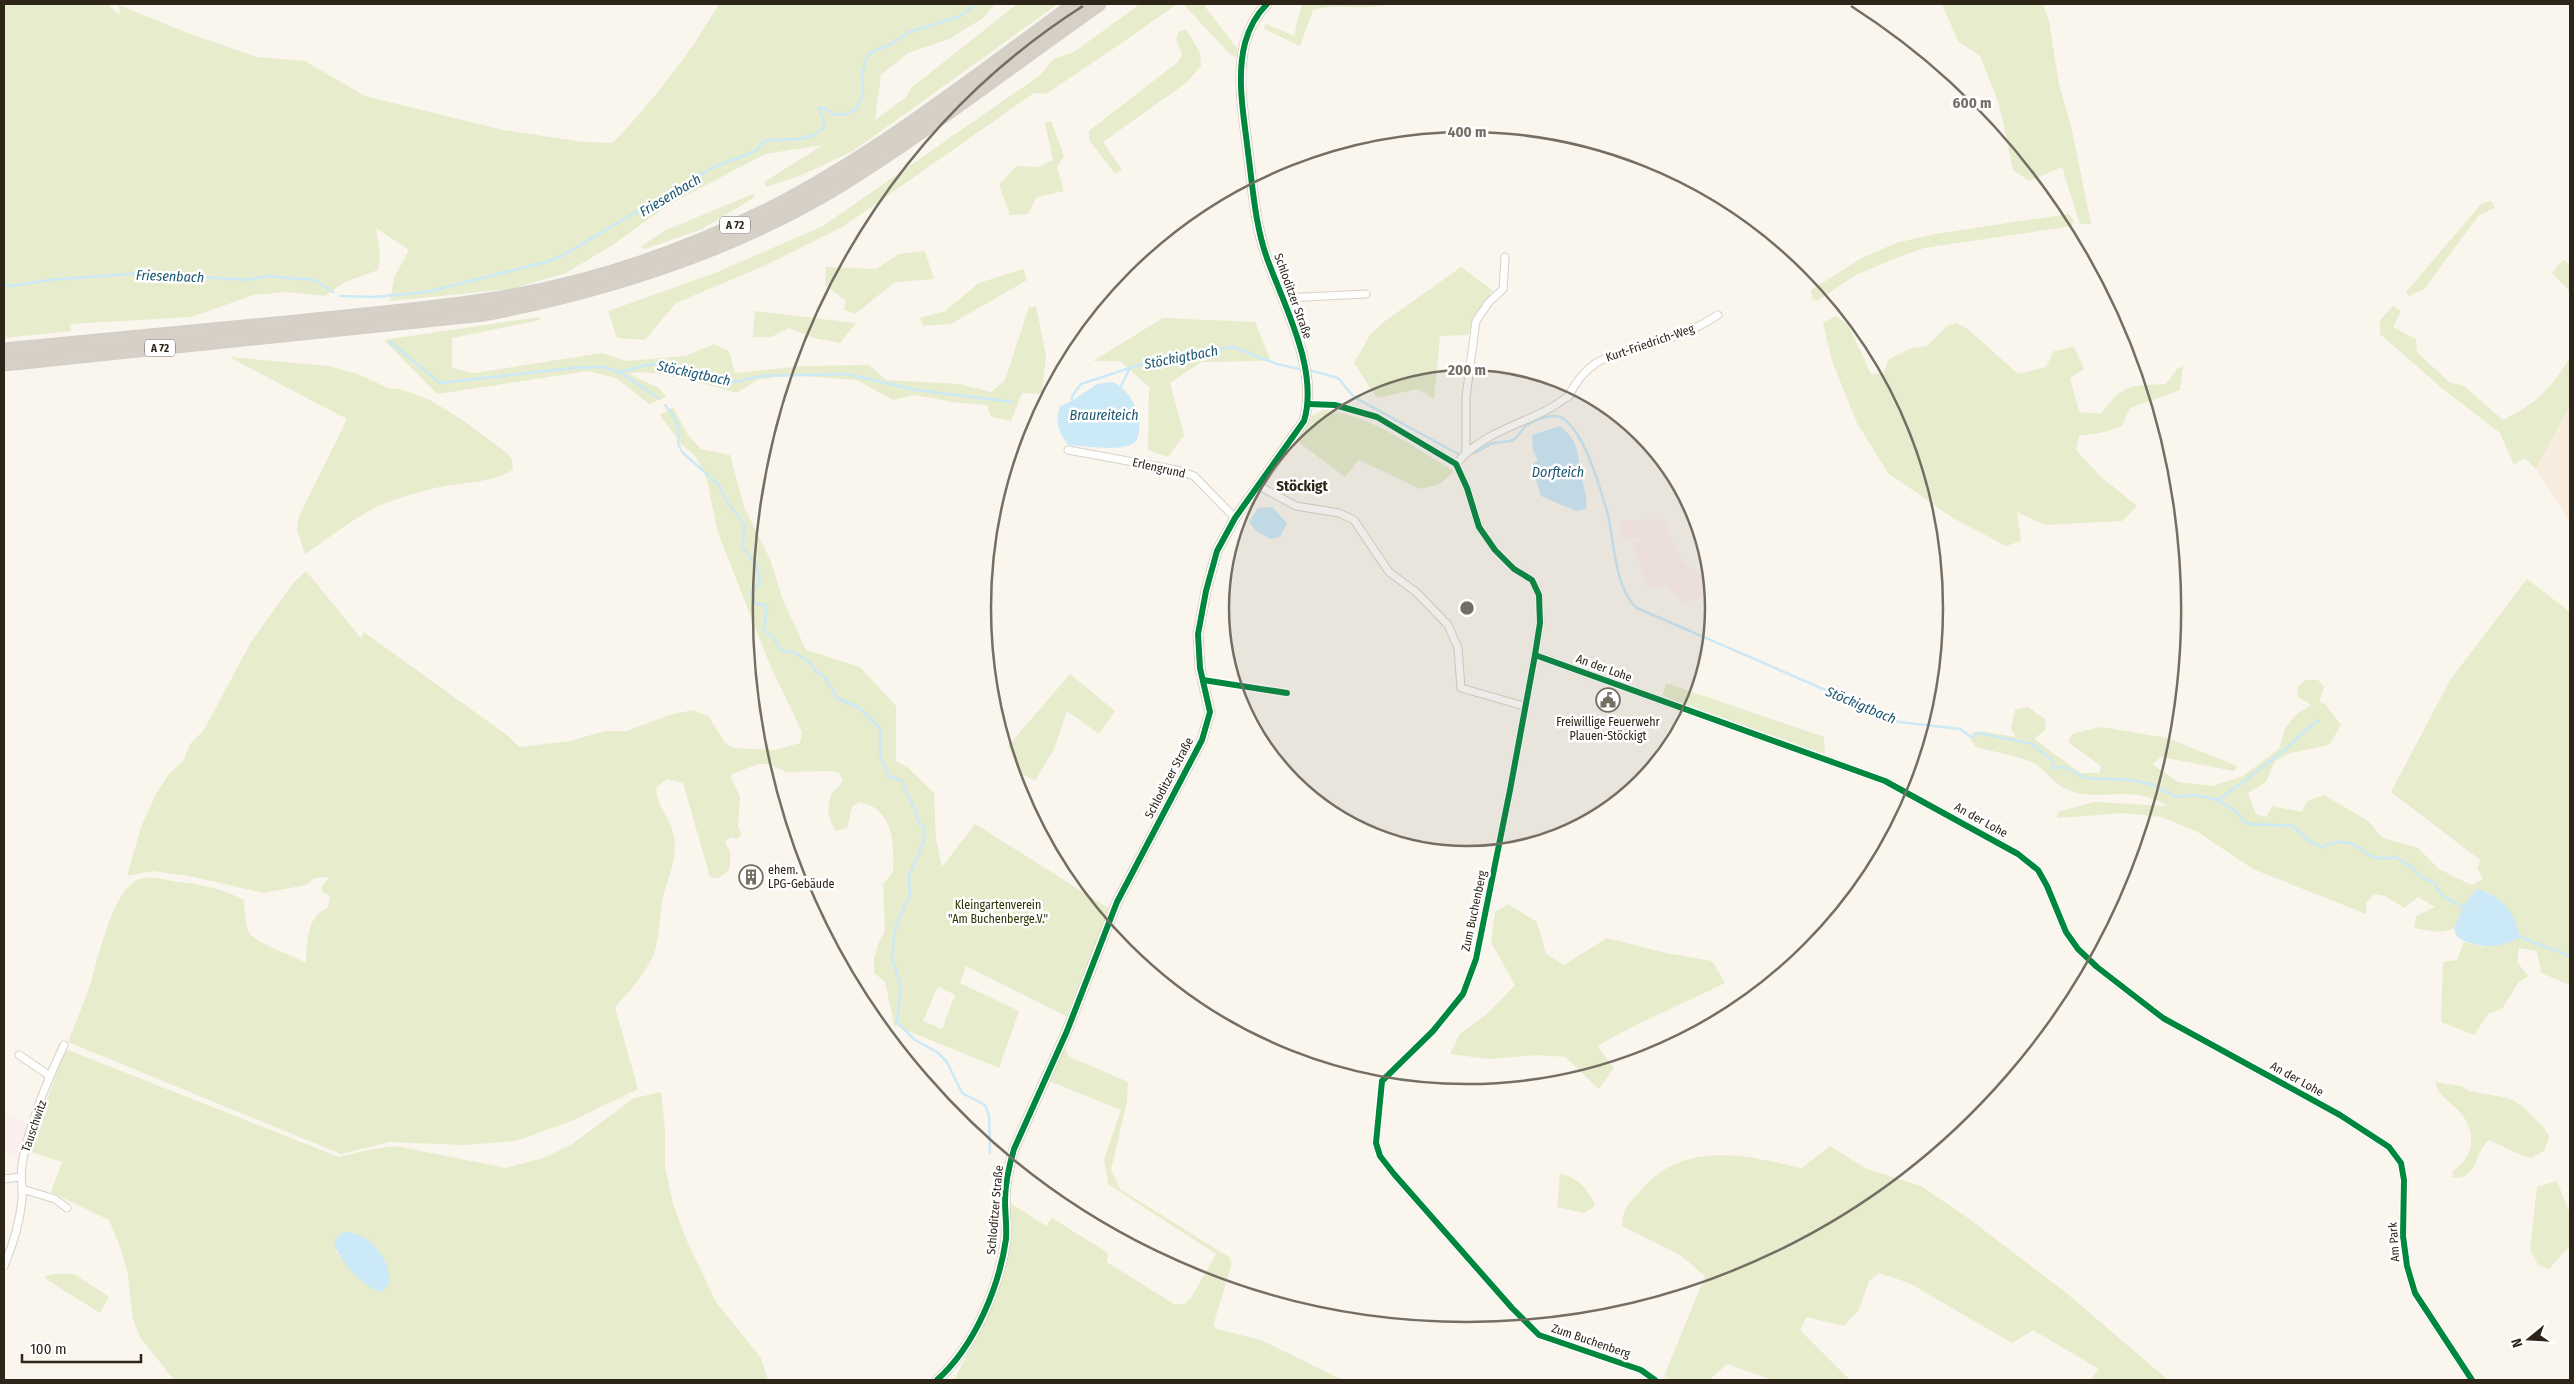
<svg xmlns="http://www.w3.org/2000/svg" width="2574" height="1384" viewBox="0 0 2574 1384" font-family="'Fira Sans Condensed',sans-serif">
<rect width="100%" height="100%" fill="#faf6ee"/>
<g fill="#fceeec">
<polygon points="1657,519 1664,521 1682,561 1705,580 1704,590 1698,599 1685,603 1664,585 1648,590 1633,544 1646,539 1621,537 1620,521"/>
<polygon points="4,1112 31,1125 18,1161 4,1153"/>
</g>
<polygon fill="#f7ecde" points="2570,405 2570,522 2536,469"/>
<g fill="#e6eccc" fill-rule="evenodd">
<path d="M4,4h104l12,12 -1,-11 66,27 72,25 48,4 60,35 138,34 80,12 30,1c40,-42 77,-89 106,-139h276l-12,14 -34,21 -41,14 -27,22 -6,45 31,-23 5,-9 106,-84h41l-205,147 -51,24 -36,12 -2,-5 59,-37 -58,9 -97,51 -57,41 -45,27 -55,16 -121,12 4,-23 15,-28 -33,-22 4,26 -2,16 -33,12 -20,14 -39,-4 -32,3 -63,22 -121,7 1,7 -67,7z"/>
<polygon points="1140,4 1177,4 1116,47 1046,94 1034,93 844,226 768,264 676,303 645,340 617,338 608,311 715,273 823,226 1039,76 1054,59 1074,52"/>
<polygon points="1183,4 1203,4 1239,51 1236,57 1232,56"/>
<path d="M1302,4h87c-24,7 -51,-1 -76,6l-13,36 -36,-17 2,-5 28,12z"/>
<polygon points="1942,4 2043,4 2049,21 2059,84 2072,130 2091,224 2080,224 2062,167 2029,181 2013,170 1999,104 1980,56 1958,41"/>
<polygon points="1186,29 1200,53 1201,66 1186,83 1103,142 1122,170 1115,174 1089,140 1089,131 1179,61 1182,54 1176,39 1179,32"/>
<polygon points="1051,121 1064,156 1057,167 1064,191 1037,197 1028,214 1010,215 999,185 1016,166 1039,167 1053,160 1045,122"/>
<polygon points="753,194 755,197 702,229 645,249 640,247 666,230"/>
<polygon points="2491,201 2495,208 2479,215 2424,289 2409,296 2406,292 2482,203"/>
<polygon points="2068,214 2074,220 2072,226 1924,248 1896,258 1856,275 1817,301 1812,298 1811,290 1862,258 1896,243 1935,234"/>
<polygon points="925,251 934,279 895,282 855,314 844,310 846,301 825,285 826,267 876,269 899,254"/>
<polygon points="2563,260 2570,264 2570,292 2552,273"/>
<polygon points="1461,267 1493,291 1473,316 1469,335 1440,336 1434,399 1418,389 1377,398 1354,363 1370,335 1385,321"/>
<polygon points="1023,269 1027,280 951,324 923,326 920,318 945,311 979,283"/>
<path d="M2393,306l8,5 -8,16 23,12 1,13 32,30 15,4 39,34c32,-16 49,-32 67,-63v48l-34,64 -12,-11 -10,7 -14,-32 -57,-44 -63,-55v-14z"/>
<path d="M1029,307h7l10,47 -4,40 -20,-1 -11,28 -20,-4 -4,-12 -35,-3 -37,-7 -22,5 -36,-20 -69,-5 -31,5 -20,13c-20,-6 -92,-27 -108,-19l30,14 7,9 -17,7 -33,-26 -28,-7 -151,23 -53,-54 155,-23 1,3 -88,18v30l22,5 128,-20 24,8 60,-5 28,-12 15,7 6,22 68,-7 66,-1 17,15 73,4 32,8 14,-12z"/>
<polygon points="755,311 856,323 840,343 814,338 789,328 771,337 753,337"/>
<path d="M1836,316l12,9 23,49h12l6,-15 23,-11 15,-2 20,-20 10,-3 12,7 49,44 28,-7 8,-16 20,-4 10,22 -14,9 9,34 22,2c22,-31 30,-28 65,-30l11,-15 6,-3 -3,24 -50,18 -8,18 -18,6 -25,4 -3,14 24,26 37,30 -15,15 -77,4 -28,-13 4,29 -15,5 -53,-28 -65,-45 -31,-50 -25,-62 -9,-38z"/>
<polygon points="1163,318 1255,322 1270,359 1260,361 1201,362 1170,383 1184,435 1168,457 1148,450 1149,387 1120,361 1093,361"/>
<path d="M229,357l99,9 30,8 30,14 12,1 30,11 34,21 43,32 5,6 1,10c-13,13 -58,14 -78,19 -22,6 -46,12 -66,23 -22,12 -43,29 -64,43l-8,-24 2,-14 48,-97z"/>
<path d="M673,407l15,28 13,14 29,6 14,52 26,52 13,41 23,50 54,17 36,39v55l12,7 26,25 2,47 6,27 33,-43 135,85 -44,107 -100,-50 -6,17 59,28 -20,57 -105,-43 -9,-43 -11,-9v-13l4,-16 7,-13 -2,-47 10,-12c1,-28 1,-64 -34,-70l-7,5 -5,21 -11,3c-7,-10 -10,-23 -5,-35 2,-5 9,-10 12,-16l-4,-7 -7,-2 -46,1 -17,-8h-11l-28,11 10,22 -2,31 4,6 -5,5 -7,-2 -5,5 5,9v17c-6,7 -10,12 -20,9l-27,-94 -16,-4 -10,8c-3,18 15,32 17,50 4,22 -6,39 -11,60 -3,16 -3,33 -7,50 -4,18 -27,46 -41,60l23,82 -64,31 -58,21 -53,4 -74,-3 -48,12 -273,-112c7,-18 15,-37 22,-57 8,-25 22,-93 47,-105 13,-6 27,0 41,2 22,2 46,7 66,18 1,9 1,23 4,31 5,12 45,24 58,32 1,-20 0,-47 22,-55l2,-12 -8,-4v-6l8,-9 -15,1 -9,7 -42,8 -75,-17 -36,-5 -26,5 14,-49 16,-35 12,-18 14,-13 7,-17 14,-14 47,-88 43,-60 12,-11 55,67 3,-6 144,104 11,11 51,-6 35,-10h22l42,-16 24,-5 16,7 17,27 8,4 41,2 25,-7 2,-11 -32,-67 -52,-132 -11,-53 -11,-23 -15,-13 -21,-29zM938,986l17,9 -13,34 -19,-8z"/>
<path d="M1324,410c48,5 89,37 130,61l-14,13 -20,5 -61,-29 -14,17 -48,-36 16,-26z"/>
<path d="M2527,579l43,33v373l-29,-12 -4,-22 -18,-3 -2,14 11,14 -10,7 -16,26 -14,5 -14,21 -33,-13 2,-60 14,-2 7,-18 20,5 20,-44 -15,-10 -13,-4 -13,18 -9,22 -17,3 -23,-4 2,-12 19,-9 -17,-10 -14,11 -19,-12 -11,-2 -8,9v11l-113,-45 -57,-38 -35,-14 -36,-4 -68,5 1,-6 36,-10 74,4c-36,-23 -68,-3 -100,-16 -14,-5 -23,-22 -36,-28 -17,-7 -38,-10 -56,-15l-5,-7 1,-7 8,-2 36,6 -5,-9 4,-18 13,-3 18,13 -1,10 -11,9 47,34h18l2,-7 -33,-24 4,-8 29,-7 66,11 70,28 -3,5 -73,-14 -9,7 26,18 34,4 31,-10 36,-27 6,-21 12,-14 14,-9 -14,-9 1,-10 8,-6h12l6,7 -5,15 6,2 16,21 -12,20 -39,8 -15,8 -9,21 -18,11 8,21 10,3 6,-11 30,6 5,-11 17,-6 44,26 15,17 35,10 21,21 32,16 12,-6 -6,-11 3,-8 -89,-68 59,-112z"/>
<polygon points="1070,674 1115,711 1099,734 1067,711 1054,749 1035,781 1019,772 1008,746"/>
<polygon points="1666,683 1824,737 1825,754 1662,698"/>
<path d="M1508,904l29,18 9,32 18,11 43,-27 59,15 46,8 13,22c-43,21 -86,39 -128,63l17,22 -15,21 -34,-32 -26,-2 -51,4 -38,-5 10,-20 27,-20 28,-29 -24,-43 4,-30z"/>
<path d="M1064,1048l6,9 58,25 -1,19 -16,69 9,19 109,68 3,6 -19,63 4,3 44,11 82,40h-389l20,-38 -2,-1c12,-24 26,-48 33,-74 5,-21 4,-44 4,-65l37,24 6,-8 56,35 -1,9 67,42h10l7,-6 25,-44 -108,-70 -4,-25 17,-49 -72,-29z"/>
<path d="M68,1050l271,107 34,-8 23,-3 110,22 37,-10 28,-13 63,-47 27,-6 4,37v38l8,37 13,35 30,63 45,56 7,22h-594l-34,-43 -7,-18 -5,-44 -7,-26 -12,-29 -58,-28 11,-30 -34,-11 36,-98zM353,1232l24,16 8,13 -27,17 -22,-27z"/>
<path d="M2435,1082l26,4 8,5 39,7 13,7 23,23 5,8 -4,14 -13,8 -11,-3 -32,-15c-14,10 -12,43 -37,37l1,-6c22,-14 24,-40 6,-60 -9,-10 -21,-15 -24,-29z"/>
<path d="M1830,1146l37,23 54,17 47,32 97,74 103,88h-78l9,-11 -66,-39 -21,13 -103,-60 -30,-10 -10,8 -10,29 -15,16 -38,-9 -6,13 50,50h-78l-45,-16 -18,16h-38l-7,-4 41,-100 -25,-21 -58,-29c1,-19 7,-22 19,-36 43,-50 104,-35 161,-22z"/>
<path d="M1560,1174c15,1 31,18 35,32l-11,7 -27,-6z"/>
<polygon points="2557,1181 2570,1214 2570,1245 2549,1269 2538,1265 2530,1249 2537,1187"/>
<polygon points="54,1274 74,1274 109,1297 100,1313 46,1279 45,1276"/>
</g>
<g fill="#cbe9f6">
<path d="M1113,382c7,4 12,8 17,15 7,10 17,42 0,48 -17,6 -43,1 -62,0 -10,-15 -13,-22 -8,-39l12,-5 25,-17z"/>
<path d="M1560,426c18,14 18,28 21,48 2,13 7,22 5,35l-10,2 -35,-15 -7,-23 -1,-9 5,-4 -5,-10 -1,-15z"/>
<polygon points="1272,507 1287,523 1280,537 1270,539 1256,531 1249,522 1258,508"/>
<path d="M2476,889c28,8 37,21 44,48 -20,12 -43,12 -63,0l-3,-8 9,-22z"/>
<path d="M344,1232c26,-1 48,29 45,53l-9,7c-20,-8 -40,-30 -46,-50l3,-5z"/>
</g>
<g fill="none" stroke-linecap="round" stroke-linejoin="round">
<g stroke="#cbe9f6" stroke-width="2.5">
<polyline points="4,284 13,286 48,280 142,273 247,280 266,276 315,280 333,292"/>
<path d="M340,296l33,1 54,-5 119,-30 16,-6 67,-40 39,-19 20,-16 31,-16 37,-14 8,-10c22,-4 47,4 61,-16l-6,-17h5l11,7 11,-1 10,-5 7,-14 -1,-21 4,-14 4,-7 21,-9 18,-12 49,-15 19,-13"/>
<polyline points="389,341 440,383 572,368 603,367 619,372 651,364 735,382 762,376 847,374 916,390 1013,402"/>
<polyline points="1309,370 1338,378 1354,397 1458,454"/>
<polyline points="620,372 658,398"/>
<polyline points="1121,386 1130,368"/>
<polyline points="1072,401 1072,396 1081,384 1145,363 1167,362 1206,351 1233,347 1277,364 1299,369"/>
<path d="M665,405c11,13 16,22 13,39l5,9 36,32 10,20 13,16 3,6 -3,18c5,10 21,24 17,38 -2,4 -6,6 -8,10l5,11 10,1 1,2 -3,23 9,8 9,13 12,1 15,10 7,9 8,5 13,22 21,9 22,21v27l8,21 13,4 14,30 4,13 5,3v15l-15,35 1,19 -14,31 -2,12 -2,20 9,28 -4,36 18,18 22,12 10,10 15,31 23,12 4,10 1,38"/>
<path d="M1474,453c7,-2 11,-7 17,-9 7,-3 15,-1 22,-4 5,-3 7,-7 10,-11 5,-7 23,-13 31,-13 27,-1 48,78 54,99 6,26 7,75 29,93l262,114 61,7 13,9 2,-4 4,-1 53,11 20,16 1,8 11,-1 22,11 47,2 20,5 23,12 19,-2 23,5 19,12 7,10 5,2 44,2 15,14 13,7c7,-1 12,-6 19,-5 27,0 21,22 55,15l18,11 7,8 14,7 9,13 20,11"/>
<path d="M2218,800c20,-14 40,-29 59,-44 15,-11 25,-25 41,-35"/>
<polyline points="2520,937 2570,956"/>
</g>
<g stroke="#d7d2c7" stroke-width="9">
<g id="minor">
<polyline points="1284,298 1366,294"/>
<path d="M1568,397c23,-45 48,-41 91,-55 21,-6 40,-15 59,-27"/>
<polyline points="1309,404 1335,405 1377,417 1456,464 1467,488 1479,527 1495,550 1514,569 1532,580 1539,595 1540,623 1535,655 1510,790 1476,959 1463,994 1433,1031 1382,1081 1376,1143 1380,1156 1394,1174 1512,1308 1539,1335 1641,1370 1655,1380"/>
<polyline points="1068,450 1177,470 1194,476 1235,518"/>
<polyline points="1466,452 1466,397 1476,321 1489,302 1503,289 1505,257"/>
<path d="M1456,464c23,-28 56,-37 87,-52 9,-4 18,-11 27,-17"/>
<polyline points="1259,486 1296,506 1339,513 1354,520 1389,572 1416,592 1448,625 1458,648 1461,688 1524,706"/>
<polyline points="1535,655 1885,781 2018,854 2038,870 2047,886 2066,932 2078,949 2097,967 2163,1018 2340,1115 2389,1147 2401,1163 2404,1180 2403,1236 2407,1266 2415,1293 2472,1380"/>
<polyline points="19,1055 50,1076"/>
<polyline points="4,1179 20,1177"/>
<polyline points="22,1189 55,1199 67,1208"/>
<path d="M4,1266c9,-21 16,-44 18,-67 1,-12 -2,-23 0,-34 6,-38 26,-86 42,-120"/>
</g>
</g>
<g stroke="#d7d2c7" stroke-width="11">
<path id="tertiary" d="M937,1380c37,-33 62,-92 69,-141 1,-12 -1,-26 -1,-38 0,-18 4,-35 9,-52l53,-118 50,-129 85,-162 8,-28 -10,-44 -2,-34 8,-43 11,-40 18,-33 69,-97c15,-50 -19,-114 -36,-160 -13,-35 -15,-72 -20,-109 -4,-35 -12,-74 -3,-109 4,-15 11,-28 22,-39"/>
</g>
<g stroke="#d3d0ca" stroke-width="15">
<g id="motorway">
<path d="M4,350c94,-9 188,-18 282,-27 65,-7 131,-12 196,-22 98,-14 197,-47 286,-91 110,-56 208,-134 307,-206"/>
<path d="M4,364l480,-50c125,-24 249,-63 358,-130 89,-55 171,-120 257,-180"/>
</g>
</g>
<use href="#minor" stroke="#fefefc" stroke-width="7"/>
<use href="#tertiary" stroke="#fefefc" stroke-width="9"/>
<use href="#motorway" stroke="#d6d0c7" stroke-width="12"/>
<g stroke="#fff" stroke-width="9">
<g id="cycleway">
<polyline points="1309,404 1335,405 1377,417 1456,464 1467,488 1479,527 1495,550 1514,569 1532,580 1539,595 1540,623 1535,655 1510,790 1476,959 1463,994 1433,1031 1382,1081 1376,1143 1380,1156 1394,1174 1512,1308 1539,1335 1641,1370 1655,1380"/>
<polyline points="1535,655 1885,781 2018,854 2038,870 2047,886 2066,932 2078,949 2097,967 2163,1018 2340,1115 2389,1147 2401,1163 2404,1180 2403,1236 2407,1266 2415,1293 2472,1380"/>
<polyline points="1203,680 1287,693"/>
<path d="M937,1380c37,-33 62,-92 69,-141 1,-12 -1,-26 -1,-38 0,-18 4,-35 9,-52l53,-118 50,-129 85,-162 8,-28 -10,-44 -2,-34 8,-43 11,-40 18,-33 69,-97c15,-50 -19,-114 -36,-160 -13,-35 -15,-72 -20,-109 -4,-35 -12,-74 -3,-109 4,-15 11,-28 22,-39"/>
</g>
</g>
<use href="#cycleway" stroke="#00873e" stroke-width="6"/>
</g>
<circle cx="1467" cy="608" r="238" fill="#756e63" fill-opacity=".12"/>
<g fill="none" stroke="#756e63" stroke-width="2.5">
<circle cx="1467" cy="608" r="238"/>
<circle cx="1467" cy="608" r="476"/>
<path d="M1851 6A714 714 0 1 1 1083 6"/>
</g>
<defs>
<g id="civic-ring" transform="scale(1.25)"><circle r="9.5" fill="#fff" stroke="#756e63" stroke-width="1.5"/><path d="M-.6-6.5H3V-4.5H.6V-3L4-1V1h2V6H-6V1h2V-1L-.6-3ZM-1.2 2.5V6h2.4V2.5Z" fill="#756e63"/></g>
<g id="building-ring" transform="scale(1.25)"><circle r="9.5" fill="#fff" stroke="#756e63" stroke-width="1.5"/><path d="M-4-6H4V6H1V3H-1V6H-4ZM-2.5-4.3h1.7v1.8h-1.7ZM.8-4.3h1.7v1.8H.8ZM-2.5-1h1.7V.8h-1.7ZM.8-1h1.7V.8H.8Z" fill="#756e63"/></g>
</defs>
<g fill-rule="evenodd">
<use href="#civic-ring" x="1608" y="700"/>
<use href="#building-ring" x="751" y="877"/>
</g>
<g text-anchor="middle" stroke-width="5" stroke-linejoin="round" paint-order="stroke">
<g fill="#fff" stroke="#6c665d" stroke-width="1">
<rect x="720" y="216.5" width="30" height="17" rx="4"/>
<rect x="145" y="339.5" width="30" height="17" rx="4"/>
</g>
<g font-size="11" font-weight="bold" fill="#2d2518">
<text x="735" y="229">A 72</text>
<text x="160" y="352">A 72</text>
</g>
<g font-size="12" fill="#2d2518" stroke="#fff">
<text transform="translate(1293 296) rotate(70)" y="4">Schloditzer Straße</text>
<text transform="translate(1650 343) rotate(-19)" y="4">Kurt-Friedrich-Weg</text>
<text transform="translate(1159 468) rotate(13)" y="4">Erlengrund</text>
<text transform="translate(1604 668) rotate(20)" y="4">An der Lohe</text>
<text transform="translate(1169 778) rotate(-62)" y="4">Schloditzer Straße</text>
<text transform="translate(1981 820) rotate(29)" y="4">An der Lohe</text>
<text transform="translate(1474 911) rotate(-78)" y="4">Zum Buchenberg</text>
<text transform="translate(2297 1079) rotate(29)" y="4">An der Lohe</text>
<text transform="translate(34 1126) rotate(-71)" y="4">Tauschwitz</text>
<text transform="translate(995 1210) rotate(-85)" y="4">Schloditzer Straße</text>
<text transform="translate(2394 1242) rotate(-94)" y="4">Am Park</text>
<text transform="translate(1591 1341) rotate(19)" y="4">Zum Buchenberg</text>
</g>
<g font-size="12" fill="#2d2518" stroke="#fff">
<text x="1608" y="726">Freiwillige Feuerwehr<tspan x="1608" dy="14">Plauen-Stöckigt</tspan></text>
<text x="768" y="874" text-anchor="start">ehem.<tspan x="768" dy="14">LPG-Gebäude</tspan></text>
</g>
<g font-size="12" fill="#2a3400" stroke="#fff">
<text x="998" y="909">Kleingartenverein<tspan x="998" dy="14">"Am Buchenberge.V."</tspan></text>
</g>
<g font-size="14" font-style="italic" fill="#1a556f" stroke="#fff">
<text transform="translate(670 195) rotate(-31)" y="5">Friesenbach</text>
<text transform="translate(170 276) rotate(2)" y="5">Friesenbach</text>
<text transform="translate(1181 357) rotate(-11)" y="5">Stöckigtbach</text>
<text transform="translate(694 373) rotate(12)" y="5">Stöckigtbach</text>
<text x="1104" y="420">Braureiteich</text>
<text x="1558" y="477">Dorfteich</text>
<text transform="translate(1861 705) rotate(23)" y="5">Stöckigtbach</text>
</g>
<g font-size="15" font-weight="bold" fill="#2d2518" stroke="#fff">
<text x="1302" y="491">Stöckigt</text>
</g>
</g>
<circle cx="1467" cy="608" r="8" fill="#756e63" stroke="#fff" stroke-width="2.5"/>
<g font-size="15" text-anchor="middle" font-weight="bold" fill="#756e63" stroke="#fff" stroke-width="5" stroke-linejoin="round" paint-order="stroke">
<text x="1972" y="108">600 m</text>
<text x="1467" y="137">400 m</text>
<text x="1467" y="375">200 m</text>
</g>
<rect width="2574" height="1384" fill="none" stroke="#2d2518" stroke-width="10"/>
<g transform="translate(2529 1339) rotate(252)" stroke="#ffffff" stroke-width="4" paint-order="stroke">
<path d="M0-4L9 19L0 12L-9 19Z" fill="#2d2518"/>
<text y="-8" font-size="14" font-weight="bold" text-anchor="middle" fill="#2d2518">N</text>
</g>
<path d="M22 1354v8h119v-8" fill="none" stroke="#2d2518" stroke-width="2.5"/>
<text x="30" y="1354" font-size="15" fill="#2d2518" stroke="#ffffff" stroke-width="4" paint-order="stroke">100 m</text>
</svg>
